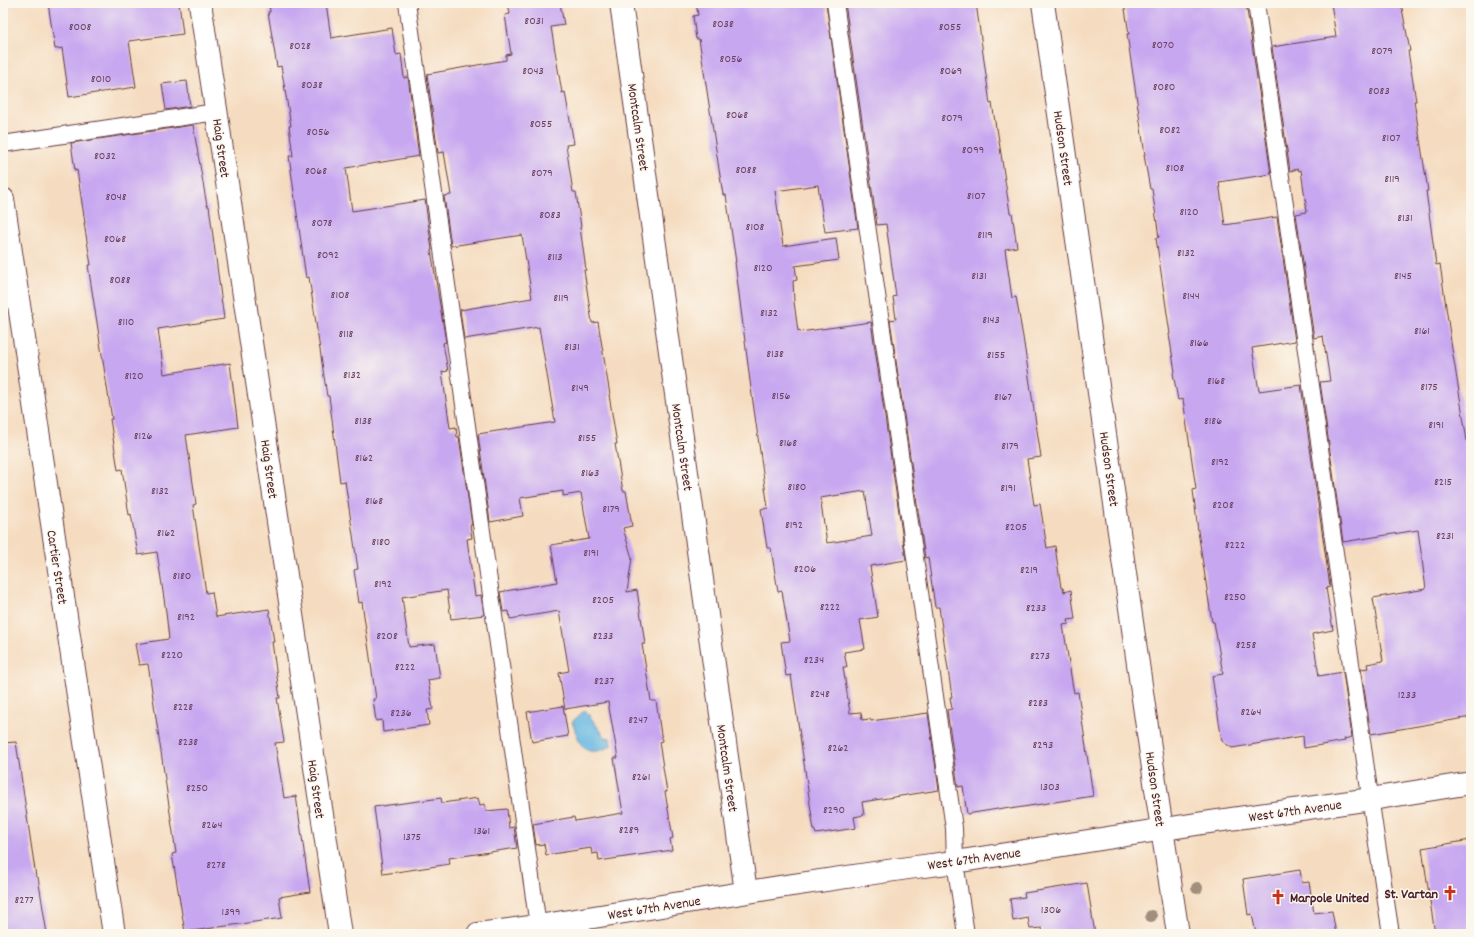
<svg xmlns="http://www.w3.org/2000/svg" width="1474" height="937" viewBox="0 0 1474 937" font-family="Dekko,sans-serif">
<rect width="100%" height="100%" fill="#fbf7ec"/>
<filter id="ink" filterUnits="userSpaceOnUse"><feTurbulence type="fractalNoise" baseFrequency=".025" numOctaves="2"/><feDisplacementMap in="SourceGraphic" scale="8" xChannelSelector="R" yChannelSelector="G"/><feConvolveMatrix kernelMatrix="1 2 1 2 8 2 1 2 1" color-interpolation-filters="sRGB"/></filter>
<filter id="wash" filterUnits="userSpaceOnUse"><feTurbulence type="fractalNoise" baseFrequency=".012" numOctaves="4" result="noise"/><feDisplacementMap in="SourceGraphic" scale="16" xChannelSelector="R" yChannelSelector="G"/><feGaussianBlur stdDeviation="0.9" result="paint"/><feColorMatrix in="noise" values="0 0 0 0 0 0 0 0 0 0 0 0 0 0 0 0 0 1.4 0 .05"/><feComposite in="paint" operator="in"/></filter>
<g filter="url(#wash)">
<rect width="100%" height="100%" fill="#f5dcc0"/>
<path fill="#65b7e1" stroke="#586b86" d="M585,710l20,27 5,1 1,8c-29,14 -30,-1 -39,-24z"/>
<g id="blocks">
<g fill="#c7a7f0" fill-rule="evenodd">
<polygon points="48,3 179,3 183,34 129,41 136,87 69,97 62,48 55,49"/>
<polygon points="269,3 326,3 331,38 392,28 396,55 401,54 404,78 408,77 419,156 346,168 352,211 425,200 432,250 431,250 446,342 443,343 448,371 442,372 450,428 456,427 457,437 459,437 472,525 470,525 472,538 467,539 475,596 481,595 484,615 451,619 447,590 402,597 409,647 435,644 440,678 428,680 433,709 427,710 429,725 383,732 382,720 376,721 373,699 376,699 362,602 359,603 354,570 358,569 345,481 340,482 329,396 327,396 309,277 306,278 289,156 293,156 289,126 291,126 281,66 277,67 268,12 270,12"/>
<polygon points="508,3 560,3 564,25 551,27 562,93 565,92 574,144 566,145 573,192 576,192 581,227 580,227 586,270 584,270 592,323 598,322 610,395 609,395 617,444 615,444 623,491 626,491 632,526 623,528 632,558 627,592 637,590 645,644 642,644 651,701 656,701 662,741 659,742 667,792 665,792 673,838 670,839 672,850 599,861 598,853 592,854 591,848 546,855 544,844 536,845 533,824 574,817 575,821 623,813 614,758 618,758 608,702 565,709 559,673 569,671 559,611 510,619 509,611 503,612 500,592 557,582 551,545 589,539 581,493 563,496 563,491 520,498 523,516 490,522 478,434 555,422 539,327 464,339 460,310 532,298 522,235 451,246 444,196 451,195 444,152 438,153 427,74 506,60 506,55 511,54 505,15 510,14"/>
<path d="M696,3h130l32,225 -33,4 -7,-47 -43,6 8,55 53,-8 3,22 -44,6 2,14 -4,1 1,21 4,29 2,-1v2l71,-10 35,238 -36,6 8,51 -18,3 5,29 -21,3 3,15h-4l7,46 11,-1 1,8 8,-1 1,2 57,-8 11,77 -77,12 2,13 -10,2 2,11 -40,6 -1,-3h-1l-23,-156 -5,1 -5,-34 9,-1 -8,-50 -4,1 -7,-44h-4l-6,-39 7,-1 -18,-127 -15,-119h1l-10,-67h-3l-24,-156h-3l-3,-23 5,-1zM865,491l7,45 -45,7 -7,-45z"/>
<polygon points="845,3 976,3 990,104 992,103 996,128 997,128 1010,213 1012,213 1017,247 1005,249 1012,298 1016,297 1023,337 1041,457 1027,459 1034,505 1040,504 1047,548 1055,546 1061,588 1063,588 1064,592 1071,590 1075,619 1068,620 1069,624 1063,625 1072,682 1074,693 1078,692 1093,796 1010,809 1010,807 967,814 963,786 958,787 947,710 952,709 950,697 952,697 939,607 935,607 928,557 925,558 890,320 896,319 893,297 896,296 886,224 877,225"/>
<polygon points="1124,3 1246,3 1271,174 1219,182 1225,225 1277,217 1295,341 1252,348 1259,391 1301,385 1330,587 1326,588 1333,630 1312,634 1319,676 1343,672 1352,737 1344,739 1345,741 1304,748 1303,736 1232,748 1222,741 1212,676 1223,674 1214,622 1212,622 1198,531 1193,490 1196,489 1183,399 1178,400 1173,373 1175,372 1169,334 1170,334 1156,238 1159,237 1152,189 1150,189 1144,155 1145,155 1127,34 1129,34"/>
<polygon points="1331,3 1401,3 1410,51 1408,51 1416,101 1414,101 1428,191 1426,191 1436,265 1440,264 1452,349 1471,465 1471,717 1371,734 1361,669 1368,668 1367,664 1383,661 1373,598 1426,589 1418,530 1343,542 1320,382 1330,381 1323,336 1314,338 1296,214 1307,212 1301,170 1299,171 1298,169 1290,171 1272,47 1336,37"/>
<polygon points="187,81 190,106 166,110 162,84"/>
<polygon points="193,125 207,206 209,206 224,319 158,329 164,374 230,363 238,427 186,435 196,504 193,505 200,552 206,593 212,592 216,617 269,609 274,642 272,642 280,698 277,698 284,742 275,743 284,798 296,796 310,892 279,897 282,918 185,932 172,854 176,853 148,664 139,665 135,644 169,639 166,612 157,552 138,555 131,514 129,515 122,469 118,470 110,419 112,419 88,265 91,265 84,223 85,223 77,170 75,171 71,143"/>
<polygon points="563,706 568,736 532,742 527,712"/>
<polygon points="16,742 36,877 38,877 47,934 3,934 3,743"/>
<polygon points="441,798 442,803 478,798 480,805 485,804 486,811 507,809 509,828 514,827 517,848 449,858 450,864 383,874 374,807"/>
<polygon points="1471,840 1471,934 1435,934 1422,848"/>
<polygon points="1300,870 1302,883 1309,882 1314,913 1332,911 1336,934 1256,934 1252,914 1248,915 1243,879"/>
<polygon points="1087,883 1095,934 1043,934 1042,928 1030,929 1028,918 1013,921 1010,899 1025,897 1024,893"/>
</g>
</g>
</g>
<g filter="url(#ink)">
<use href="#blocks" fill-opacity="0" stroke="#643b41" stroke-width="1"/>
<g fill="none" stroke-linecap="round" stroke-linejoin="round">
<g stroke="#643b41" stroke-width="18">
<g id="lane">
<polyline points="407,3 538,926"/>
<polyline points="835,3 954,828 955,862 966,934"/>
<polyline points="1256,3 1375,831 1391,934"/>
<polyline points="3,144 216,112"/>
</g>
</g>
<g stroke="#643b41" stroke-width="24">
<g id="street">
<polyline points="200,3 340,934"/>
<polyline points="621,3 746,892"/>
<polyline points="1043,3 1157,796 1178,934"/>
<polyline points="3,199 114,934"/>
<polyline points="478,934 538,926 779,887 908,868 955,862 1203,823 1371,799 1471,783"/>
</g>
</g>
<use href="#lane" stroke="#fff" stroke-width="16"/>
<use href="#street" stroke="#fff" stroke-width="22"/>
</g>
<g fill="#a18e7d">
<circle cx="1197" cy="888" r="6"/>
<circle cx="1151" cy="916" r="6"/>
</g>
</g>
<defs>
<g id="church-bare" transform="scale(1.2)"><path d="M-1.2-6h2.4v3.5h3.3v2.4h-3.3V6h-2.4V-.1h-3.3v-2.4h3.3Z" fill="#c8321e" stroke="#fbf7ec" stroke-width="2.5" paint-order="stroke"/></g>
</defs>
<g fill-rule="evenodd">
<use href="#church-bare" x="1450" y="893"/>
<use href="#church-bare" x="1278" y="897"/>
</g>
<g text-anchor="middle" stroke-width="3" stroke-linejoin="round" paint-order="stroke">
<g font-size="12" fill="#69415c">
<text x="534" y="24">8031</text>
<text x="723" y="27">8038</text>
<text x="80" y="30">8008</text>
<text x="950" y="30">8055</text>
<text x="1163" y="48">8070</text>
<text x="300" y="49">8028</text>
<text x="1382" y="54">8079</text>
<text x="731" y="62">8056</text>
<text x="533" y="74">8043</text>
<text x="951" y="74">8069</text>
<text x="101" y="82">8010</text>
<text x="312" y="88">8038</text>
<text x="1164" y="90">8080</text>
<text x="1379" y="94">8083</text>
<text x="737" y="118">8068</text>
<text x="952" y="121">8079</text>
<text x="541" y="127">8055</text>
<text x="1170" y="133">8082</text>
<text x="318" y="135">8056</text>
<text x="1391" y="141">8107</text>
<text x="973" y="153">8099</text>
<text x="105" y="159">8032</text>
<text x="1175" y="171">8108</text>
<text x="746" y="173">8088</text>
<text x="316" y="174">8068</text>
<text x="542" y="176">8079</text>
<text x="1392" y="182">8119</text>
<text x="976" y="199">8107</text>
<text x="116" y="200">8048</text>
<text x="1189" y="215">8120</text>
<text x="550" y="218">8083</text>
<text x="1405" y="221">8131</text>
<text x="322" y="226">8078</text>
<text x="755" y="230">8108</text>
<text x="985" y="238">8119</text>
<text x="115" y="242">8068</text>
<text x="1186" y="256">8132</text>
<text x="328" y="258">8092</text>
<text x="555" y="260">8113</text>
<text x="763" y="271">8120</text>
<text x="979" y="279">8131</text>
<text x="1403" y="279">8145</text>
<text x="120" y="283">8088</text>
<text x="340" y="298">8108</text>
<text x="1191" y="299">8144</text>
<text x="561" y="301">8119</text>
<text x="769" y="316">8132</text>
<text x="991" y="323">8143</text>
<text x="126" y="325">8110</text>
<text x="1422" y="334">8161</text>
<text x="346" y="337">8118</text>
<text x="1199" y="346">8166</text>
<text x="572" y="350">8131</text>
<text x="775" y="357">8138</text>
<text x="996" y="358">8155</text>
<text x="352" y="378">8132</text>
<text x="134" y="379">8120</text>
<text x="1216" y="384">8168</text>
<text x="1429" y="390">8175</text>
<text x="580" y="391">8149</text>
<text x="781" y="399">8156</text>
<text x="1003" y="400">8167</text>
<text x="363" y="424">8138</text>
<text x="1213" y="424">8186</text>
<text x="1436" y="428">8191</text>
<text x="143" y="439">8126</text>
<text x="587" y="441">8155</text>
<text x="788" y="446">8168</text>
<text x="1010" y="449">8179</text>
<text x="364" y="461">8162</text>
<text x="1220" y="465">8192</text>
<text x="590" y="476">8163</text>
<text x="1443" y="485">8215</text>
<text x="797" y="490">8180</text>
<text x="1008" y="491">8191</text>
<text x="160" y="494">8132</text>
<text x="374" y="504">8168</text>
<text x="1223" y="508">8208</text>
<text x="611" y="512">8179</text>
<text x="794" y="528">8192</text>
<text x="1016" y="530">8205</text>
<text x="166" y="536">8162</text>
<text x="1445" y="539">8231</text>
<text x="381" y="545">8180</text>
<text x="1235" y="548">8222</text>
<text x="591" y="556">8191</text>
<text x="805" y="572">8206</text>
<text x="1029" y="573">8219</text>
<text x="182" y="579">8180</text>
<text x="383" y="587">8192</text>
<text x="1235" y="600">8250</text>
<text x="603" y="603">8205</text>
<text x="830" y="610">8222</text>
<text x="1036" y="611">8233</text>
<text x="186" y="620">8192</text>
<text x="387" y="639">8208</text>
<text x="603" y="639">8233</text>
<text x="1246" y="648">8258</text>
<text x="172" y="658">8220</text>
<text x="1040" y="659">8273</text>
<text x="814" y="663">8234</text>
<text x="405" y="670">8222</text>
<text x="604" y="684">8237</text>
<text x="820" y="697">8248</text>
<text x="1407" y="698">1233</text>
<text x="1038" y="706">8283</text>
<text x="183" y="710">8228</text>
<text x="1251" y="715">8264</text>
<text x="401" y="716">8236</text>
<text x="638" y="723">8247</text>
<text x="188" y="745">8238</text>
<text x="1043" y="748">8293</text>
<text x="838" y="751">8262</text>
<text x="641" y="780">8261</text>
<text x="1050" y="790">1303</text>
<text x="197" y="791">8250</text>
<text x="834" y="813">8290</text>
<text x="212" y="828">8264</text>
<text x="629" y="833">8289</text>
<text x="482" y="834">1361</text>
<text x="412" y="840">1375</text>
<text x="216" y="868">8278</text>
<text x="24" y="903">8277</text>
<text x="1051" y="913">1306</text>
<text x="231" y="915">1399</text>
</g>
<g font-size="14" fill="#4a1f2b" stroke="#fbf7ec">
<text transform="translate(639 127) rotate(82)" y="5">Montcalm Street</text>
<text transform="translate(222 148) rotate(82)" y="5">Haig Street</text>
<text transform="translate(1064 148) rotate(82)" y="5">Hudson Street</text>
<text transform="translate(683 447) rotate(82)" y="5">Montcalm Street</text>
<text transform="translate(270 469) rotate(82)" y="5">Haig Street</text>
<text transform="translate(1110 469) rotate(82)" y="5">Hudson Street</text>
<text transform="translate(58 567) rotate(81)" y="5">Cartier Street</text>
<text transform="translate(728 768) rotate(82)" y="5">Montcalm Street</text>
<text transform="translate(317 789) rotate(82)" y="5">Haig Street</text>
<text transform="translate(1156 789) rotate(82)" y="5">Hudson Street</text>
<text transform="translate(1295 810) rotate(-8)" y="5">West 67th Avenue</text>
<text transform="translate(974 858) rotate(-8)" y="5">West 67th Avenue</text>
<text transform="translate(654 907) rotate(-9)" y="5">West 67th Avenue</text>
</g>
<g font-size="14" font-weight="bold" fill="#4a1f2b" stroke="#fbf7ec" text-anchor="end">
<text x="1438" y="898">St. Vartan</text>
<text x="1290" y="902" text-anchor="start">Marpole United</text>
</g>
</g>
<rect width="1474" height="937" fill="none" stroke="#fbf7ec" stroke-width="16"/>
</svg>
